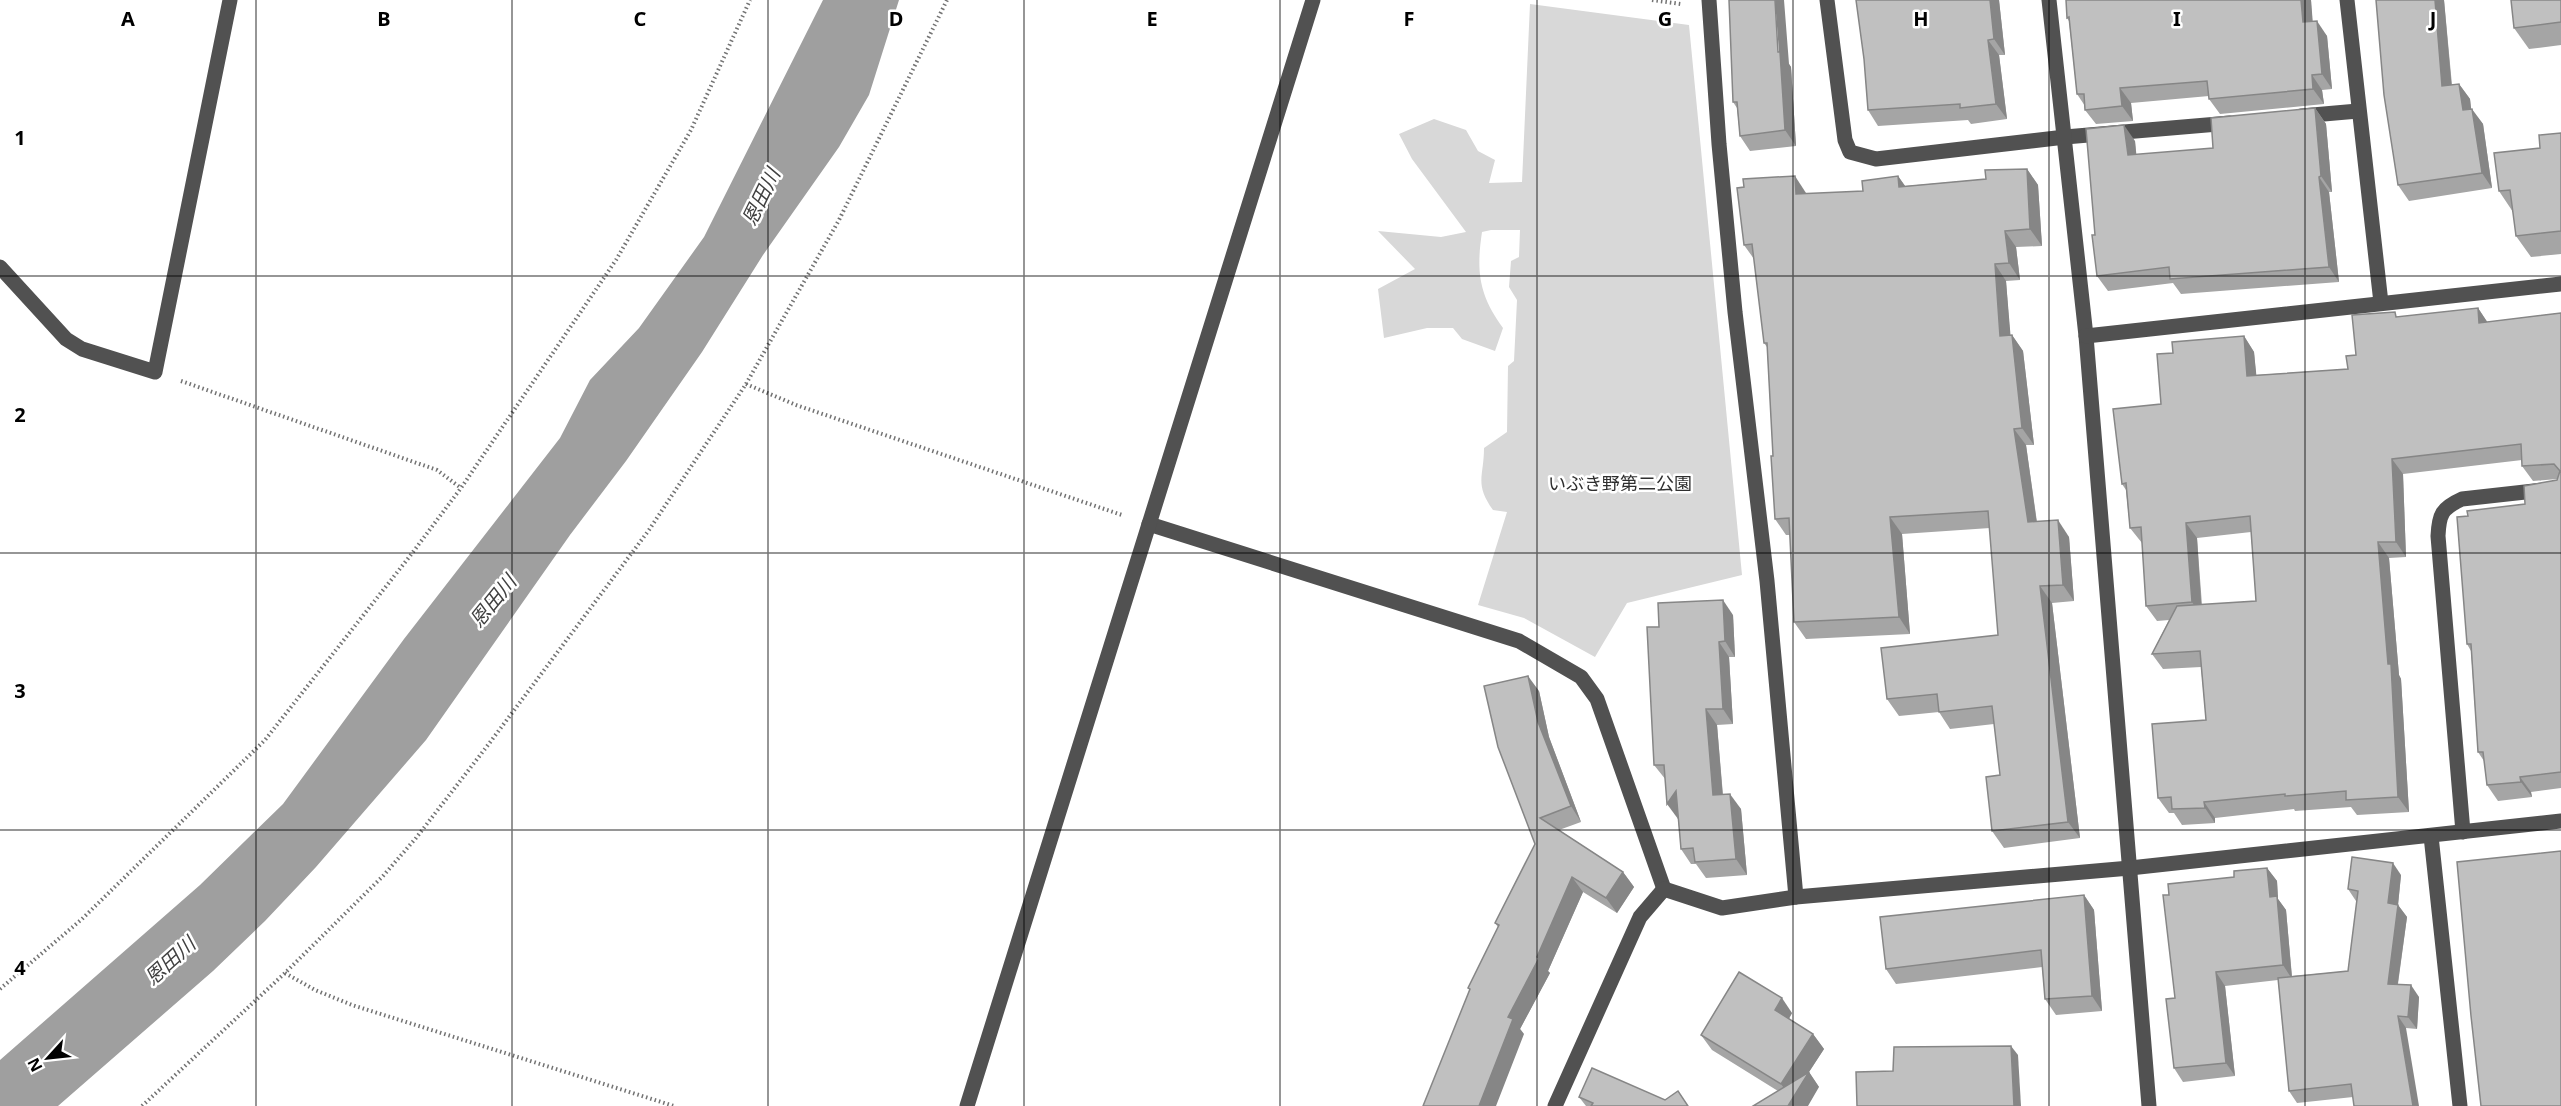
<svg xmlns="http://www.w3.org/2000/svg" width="2561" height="1106" viewBox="0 0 2561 1106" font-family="'Noto Sans','Noto Sans JP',sans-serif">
<rect width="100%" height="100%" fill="#fff"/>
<path fill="#d8d8d8" d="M1530,4l159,21 53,550 -115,28 -32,54 -71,-39 -46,-13 29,-93 -14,-2c-19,-27 -9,-33 -9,-62l23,-16 1,-66 6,-5 3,-61 -8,-13 2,-26 8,-4 1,-27h-29l-9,2c-6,40 -3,63 21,96l-8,23 -33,-12 -9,-11h-26l-43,10 -6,-49 37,-20 -37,-38 63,6 25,-5 -54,-73 -13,-25 35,-15 32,11 12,21 17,9 -6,23 33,-1z"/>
<polygon fill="#9f9f9f" points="823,0 899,0 869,95 839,147 763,255 702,352 626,461 570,535 426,740 316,867 265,921 213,971 58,1106 0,1106 0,1060 200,885 283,804 404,639 560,438 590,380 639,328 704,237"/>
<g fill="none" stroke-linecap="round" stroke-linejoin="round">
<g stroke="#737373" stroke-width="4" stroke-dasharray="1.5 3" stroke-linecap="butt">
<polyline points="1652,0 1681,4"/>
<polyline points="181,381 437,470 461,488"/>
<polyline points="746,384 796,405 1122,515"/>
<polyline points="285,973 315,990 352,1005 674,1106"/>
<polyline points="0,989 82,919 265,740 410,556 461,488 616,260 691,130 750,0"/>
<polyline points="142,1106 285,973 383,876 416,838 488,745 649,530 746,384 839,220 947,0"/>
</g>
<g stroke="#515151" stroke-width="15">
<polyline points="1709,0 1719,144 1735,312 1767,581 1796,897"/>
<polyline points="1827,0 1845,140 1850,152 1876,159 2065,137 2230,123"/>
<polyline points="2049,0 2086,336 2149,1106"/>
<polyline points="2347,0 2381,303"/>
<polyline points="2301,116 2358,111"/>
<polyline points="0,267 66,339 82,349 155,372 230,0"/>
<polyline points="2086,336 2561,284"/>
<polyline points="1149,524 1519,641 1581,677 1597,699 1664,889"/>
<path d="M2463,832l-25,-296c1,-22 4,-28 24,-37l99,-11"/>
<polyline points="2431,836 2460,1106"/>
<polyline points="1664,889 1722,908 1796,897 2130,868 2561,821"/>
<polyline points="967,1106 1313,0"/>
<polyline points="1555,1106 1640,917 1664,889"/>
</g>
</g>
<g fill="#a5a5a5" fill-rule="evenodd">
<polygon points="1856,0 1999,0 2005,55 1999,55 2007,119 1971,124 1968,120 1878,126 1868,110 1864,59"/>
<polygon points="2066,0 2311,0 2312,21 2327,36 2332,89 2322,90 2324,104 2220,114 2209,99 2209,96 2131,103 2133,121 2096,124 2085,110 2085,106 2077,94 2069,21 2067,18"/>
<polygon points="2376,0 2444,0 2452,85 2459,84 2470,99 2471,109 2483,124 2492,188 2409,201 2398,185"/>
<polygon points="2561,0 2561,45 2529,49 2514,28"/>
<polygon points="1789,64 1791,67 1796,146 1750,151 1740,136 1737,108 1733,102"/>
<polygon points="2315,108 2326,124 2332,192 2329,192 2339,282 2181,294 2173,283 2108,291 2097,276 2095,235 2135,141 2136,155 2213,148"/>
<polygon points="2561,133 2561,254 2531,257 2516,236 2513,212 2499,191 2540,148"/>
<polygon points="2027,169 2038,185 2042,246 2016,247 2020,280 2006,281 2010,335 2012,335 2023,351 2034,445 2026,445 2037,522 2069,537 2074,601 2052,603 2080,838 2004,848 1992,831 2000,775 1994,724 1950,729 1939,712 1899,716 1887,699 1998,635 1990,528 1902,534 1910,634 1806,639 1794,622 1790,535 1786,535 1775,519 1773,456 1767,347 1764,343 1754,259 1744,245 1806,193 1806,194 1863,191 1898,176 1905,186 1986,179"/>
<path d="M2478,308l9,14 74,-9v475l-30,4 1,5 -34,4 -11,-16 -3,-24 -6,-9 -7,-101 -4,-7 1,-128 57,-12 32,-24v-1l-24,2 -11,-15v-6l-119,14 3,83 -17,1 10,117 2,4 8,133 -52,3 -6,-8 -56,4 -1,-2 -79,9v5l-33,2 -8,-12h-5l-11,-15 48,-78 -5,-53 -38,2 -11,-15 17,-34 -12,1 -11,-15 -4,-63 -12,-15 -4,-38 -4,-6 39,-80 12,-51 71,-17 10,16 2,23 92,-6 8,-14 43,-38zM2251,532l5,69 -54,4 -5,-67z"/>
<polygon points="1733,615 1735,657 1729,657 1733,724 1717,725 1723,795 1741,809 1747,875 1706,878 1696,864 1691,864 1681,849 1678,819 1666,780 1654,765 1659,627"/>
<polygon points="1539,691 1549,737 1581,822 1559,830 1623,872 1634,887 1617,913 1583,892 1548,971 1550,973 1520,1029 1524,1034 1468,988 1498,927 1495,923 1535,844"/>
<polygon points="2267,868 2277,881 2278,899 2286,910 2292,976 2348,971 2357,901 2356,901 2348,889 2401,875 2398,905 2407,917 2398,984 2419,997 2417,1029 2406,1028 2353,1097 2297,1103 2289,1091 2278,980 2225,986 2235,1076 2183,1082 2174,1068 2175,998 2169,895"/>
<polygon points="2084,895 2094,910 2102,1011 2056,1015 2045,999 2042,967 1896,984 1886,969"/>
<polygon points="1792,1013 1789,1019 1813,1034 1824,1049 1809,1072 1819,1087 1778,1091 1712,1050 1701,1035"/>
<polygon points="1678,1091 1688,1106 1586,1106 1579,1097 1665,1100"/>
</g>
<g fill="#868686">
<polygon points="1775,0 1784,0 1789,64 1791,67 1796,146 1785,130"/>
<polygon points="1990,0 1999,0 2005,55 1994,39"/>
<polygon points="2301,0 2311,0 2314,37 2303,22"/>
<polygon points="2435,0 2444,0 2453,102 2442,86"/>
<polygon points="2317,21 2327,36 2332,89 2322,74"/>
<polygon points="1988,40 1999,55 2007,119 1996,104"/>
<polygon points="2312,75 2322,90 2324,104 2313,89"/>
<polygon points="2459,84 2470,99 2473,125 2463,110"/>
<polygon points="2120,88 2131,103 2133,121 2122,106"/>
<polygon points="2315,108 2326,124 2332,192 2321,176"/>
<polygon points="2472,109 2483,124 2492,188 2482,173"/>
<polygon points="2124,125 2135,141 2138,171 2128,155"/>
<polygon points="2027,169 2038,185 2042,246 2030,229"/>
<polygon points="1795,176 1806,193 1808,211 1796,194"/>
<polygon points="1898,176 1910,193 1899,187"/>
<polygon points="2319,177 2329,192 2339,282 2329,267"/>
<polygon points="2005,231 2016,247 2020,280 2009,263"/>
<polygon points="1995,264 2006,281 2012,353 2000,336"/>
<polygon points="2478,308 2488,323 2479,323"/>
<polygon points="2012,335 2023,351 2034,445 2022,428"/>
<polygon points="2244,336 2254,352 2258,391 2247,376"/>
<polygon points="2014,429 2026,445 2039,539 2028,522"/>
<polygon points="2392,459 2403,474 2406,557 2396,542"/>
<polygon points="1890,517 1902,534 1910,634 1899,617"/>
<polygon points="2058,520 2069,537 2074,601 2063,585"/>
<polygon points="2186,523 2197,538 2202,617 2192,602"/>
<polygon points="2378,542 2389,558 2399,675 2401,679 2409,812 2398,797"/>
<polygon points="2040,586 2052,603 2080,838 2068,822"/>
<polygon points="1723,600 1733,615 1735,657 1725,641"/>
<polygon points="1719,642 1729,657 1733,724 1723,709"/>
<polygon points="1528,676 1539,691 1549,737 1581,822 1571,806 1538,722"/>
<polygon points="1706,709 1717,725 1724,811 1713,795"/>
<polygon points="2520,777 2531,792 2532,797 2521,782"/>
<polygon points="1676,791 1678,819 1667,804"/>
<polygon points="1730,794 1741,809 1747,875 1736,859"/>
<polygon points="2204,802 2215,818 2215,823 2205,808"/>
<polygon points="2393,863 2401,875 2397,915 2388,903"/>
<polygon points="2267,868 2277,881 2278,899 2286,910 2292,979 2283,965 2270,897"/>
<polygon points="1623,872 1634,887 1617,913 1606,898"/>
<polygon points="1572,877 1583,892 1548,971 1550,973 1520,1029 1524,1034 1496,1106 1479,1106 1508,1017"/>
<polygon points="2084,895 2094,910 2102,1011 2092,996"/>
<polygon points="2398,905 2407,917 2396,996 2388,984"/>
<polygon points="2216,972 2225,986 2235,1076 2226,1063"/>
<polygon points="2411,985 2419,997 2417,1029 2408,1017"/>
<polygon points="1782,998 1792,1013 1785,1025 1775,1010"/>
<polygon points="2398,1016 2406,1028 2419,1106 2413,1106"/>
<polygon points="1813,1034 1824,1049 1809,1072 1819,1087 1808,1106 1788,1106 1792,1099 1781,1084"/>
<polygon points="2011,1046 2018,1055 2021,1106 2014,1106"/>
</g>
<g fill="#c0c0c0" stroke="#868686" stroke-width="1.5">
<polygon points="1729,0 1775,0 1778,52 1780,52 1785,130 1740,136 1737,102 1733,102"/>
<polygon points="1856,0 1990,0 1994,39 1988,40 1996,104 1960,108 1960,104 1868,110 1864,59"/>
<polygon points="2066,0 2301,0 2303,22 2317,21 2322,74 2312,75 2313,89 2209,99 2207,81 2120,88 2122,106 2085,110 2084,94 2077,94 2069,17 2067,18"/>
<polygon points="2376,0 2435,0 2442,86 2459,84 2463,110 2472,109 2482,173 2398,185 2384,95"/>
<polygon points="2511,0 2561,0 2561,22 2514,28"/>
<polygon points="2315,108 2321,176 2319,177 2329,267 2170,279 2169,267 2097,276 2092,235 2095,235 2086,129 2124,125 2128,155 2213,148 2211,118"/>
<polygon points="2561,133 2561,231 2516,236 2510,190 2499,191 2494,153 2540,148 2539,135"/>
<polygon points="2027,169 2030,229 2005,231 2009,263 1995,264 2000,336 2012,335 2022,428 2014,429 2028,522 2058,520 2063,585 2040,586 2068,822 1992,831 1986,777 2000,775 1992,706 1939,712 1937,694 1887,699 1881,648 1998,635 1988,511 1890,517 1899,617 1794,622 1789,518 1775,519 1771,456 1773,456 1767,343 1764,343 1752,244 1744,245 1737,188 1744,187 1743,179 1795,176 1796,194 1863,191 1862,181 1898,176 1899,187 1986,179 1985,170"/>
<polygon points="2478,308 2479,323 2561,313 2561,772 2520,777 2521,782 2487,785 2483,752 2478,752 2471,644 2467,644 2457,517 2468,516 2467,511 2525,504 2524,486 2557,480 2560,471 2554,464 2522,466 2521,444 2392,459 2396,542 2378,542 2388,664 2391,664 2398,797 2346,800 2346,791 2285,796 2285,794 2204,802 2205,808 2172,809 2171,797 2158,798 2152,724 2206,720 2200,651 2152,654 2177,606 2256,601 2250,516 2186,523 2192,602 2146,606 2141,527 2130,528 2126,483 2122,484 2113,409 2161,404 2157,354 2173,353 2172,342 2244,336 2247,376 2348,369 2346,356 2356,355 2352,315 2395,312 2396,317"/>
<polygon points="1723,600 1725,641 1719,642 1723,709 1706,709 1713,795 1730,794 1736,859 1695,862 1693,848 1681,849 1676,791 1667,804 1664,765 1654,765 1647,627 1659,627 1658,603"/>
<polygon points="1528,676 1538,722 1571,806 1540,818 1623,872 1606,898 1572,877 1537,957 1539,958 1508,1017 1513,1019 1479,1106 1423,1106 1470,989 1468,988 1499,925 1495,923 1535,844 1498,747 1484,686"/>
<polygon points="2561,851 2561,1106 2481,1106 2471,1016 2457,862"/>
<polygon points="2352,857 2393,863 2388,903 2398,905 2388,984 2411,985 2408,1017 2398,1016 2413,1106 2354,1106 2351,1084 2289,1091 2278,978 2348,971 2358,891 2348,889"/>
<polygon points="2267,868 2270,897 2277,896 2283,965 2216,972 2226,1063 2174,1068 2166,999 2175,998 2163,895 2169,895 2168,884 2234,877 2234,871"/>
<polygon points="2084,895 2092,996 2045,999 2041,950 1886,969 1880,917"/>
<polygon points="1739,972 1782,998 1775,1010 1813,1034 1781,1084 1701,1035"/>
<polygon points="2011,1046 2014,1106 1857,1106 1856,1072 1893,1071 1894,1047"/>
<polygon points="1592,1068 1665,1100 1678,1091 1688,1106 1591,1106 1593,1103 1579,1097"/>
<polygon points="1809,1072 1788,1106 1753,1106"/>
</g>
<path fill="none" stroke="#000" stroke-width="1.5" stroke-opacity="0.55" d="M256,0v1106M512,0v1106M768,0v1106M1024,0v1106M1280,0v1106M1537,0v1106M1793,0v1106M2049,0v1106M2305,0v1106M0,276h2561M0,553h2561M0,830h2561"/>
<g text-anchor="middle" stroke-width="5" stroke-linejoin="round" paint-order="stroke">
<g font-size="18" fill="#2f2f2f" stroke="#fff">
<text x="1620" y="490">いぶき野第二公園</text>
</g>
<g font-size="20" font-style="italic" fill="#404040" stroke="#fff">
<text transform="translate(761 197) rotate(-64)" y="7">恩田川</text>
<text transform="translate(493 601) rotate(-51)" y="7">恩田川</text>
<text transform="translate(170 961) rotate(-42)" y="7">恩田川</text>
</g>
</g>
<g font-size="20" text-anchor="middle" font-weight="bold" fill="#000" stroke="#fff" stroke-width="5" stroke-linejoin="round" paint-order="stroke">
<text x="128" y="26">A</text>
<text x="384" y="26">B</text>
<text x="640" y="26">C</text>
<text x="896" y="26">D</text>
<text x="1152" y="26">E</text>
<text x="1409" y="26">F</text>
<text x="1665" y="26">G</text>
<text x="1921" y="26">H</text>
<text x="2177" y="26">I</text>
<text x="2433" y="26">J</text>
<text x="20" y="145">1</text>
<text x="20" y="422">2</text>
<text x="20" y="698">3</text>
<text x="20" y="975">4</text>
</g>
<g transform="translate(48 1058) rotate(243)" stroke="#ffffff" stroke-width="4.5" paint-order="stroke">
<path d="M0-4.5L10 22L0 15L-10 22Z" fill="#000000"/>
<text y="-9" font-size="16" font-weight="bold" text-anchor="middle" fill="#000000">N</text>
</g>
</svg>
